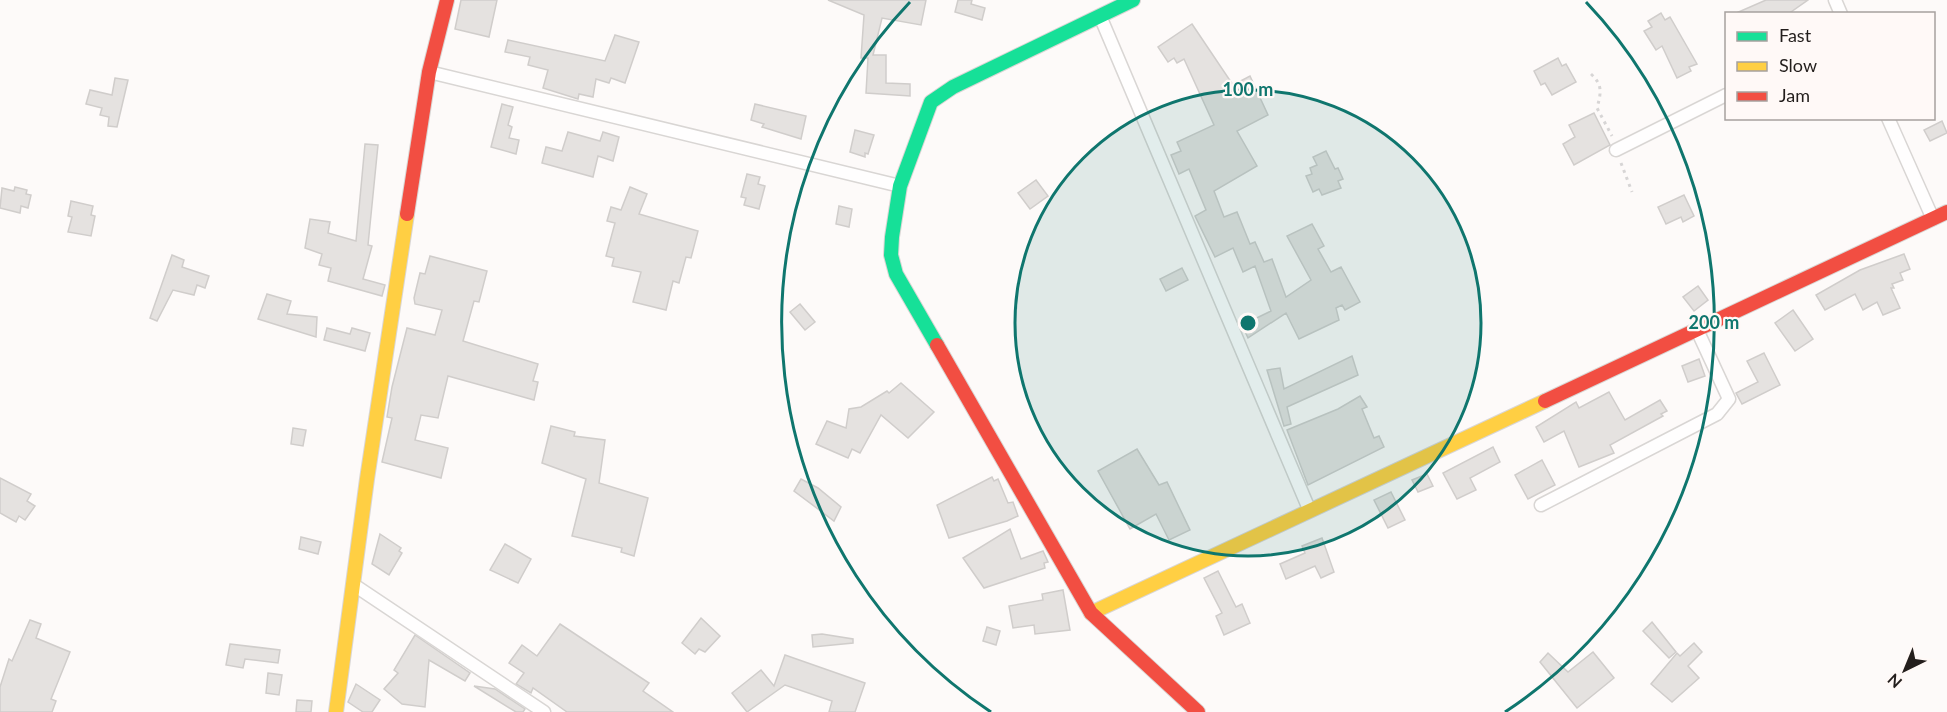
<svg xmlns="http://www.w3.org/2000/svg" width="1947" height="712" viewBox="0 0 1947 712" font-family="Lato,sans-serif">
<rect width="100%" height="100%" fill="#fdfaf9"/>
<g fill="#e5e2e0" stroke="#d0cdcb" stroke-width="1.5">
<polygon points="461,0 497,0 489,37 455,29"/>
<polygon points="828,0 926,0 921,25 882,18 873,55 886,55 886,83 910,84 910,96 866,93 868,58 861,58 864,15"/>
<polygon points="958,0 972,0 971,4 985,8 982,20 955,12"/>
<polygon points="1766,0 1808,0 1788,14 1734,14"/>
<polygon points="1661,13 1665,20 1670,17 1697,64 1689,67 1691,71 1677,78 1662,46 1656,50 1644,31 1652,27 1648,21"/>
<polygon points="1192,24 1233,85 1250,76 1268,115 1237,131 1257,166 1214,191 1224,217 1237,212 1250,244 1255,242 1264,262 1272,259 1286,297 1311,280 1287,236 1312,224 1324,246 1318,249 1331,272 1341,267 1360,302 1345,310 1342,305 1336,308 1339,320 1299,339 1286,313 1248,338 1242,325 1271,311 1255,266 1243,272 1233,248 1215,257 1195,216 1206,210 1189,169 1179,174 1171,155 1181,151 1177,142 1214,125 1184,59 1177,63 1174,58 1168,62 1158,47"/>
<polygon points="615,35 639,42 625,83 611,78 609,83 596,79 593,97 579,94 578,99 543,88 548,70 528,65 530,57 505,52 508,40 605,61"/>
<polygon points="1558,58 1562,66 1566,64 1576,82 1552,95 1545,83 1541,85 1534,71"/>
<polygon points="115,78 128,80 117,127 108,126 109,117 100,115 102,108 86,104 90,90 112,95"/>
<polygon points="502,104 513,107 508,125 512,127 509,138 519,140 516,154 491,147"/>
<polygon points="755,104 806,116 801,139 762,127 764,124 751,120"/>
<polygon points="1594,113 1610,145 1574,165 1563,144 1575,137 1569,125"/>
<polygon points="1942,121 1947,133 1930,141 1924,130"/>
<polygon points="855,130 874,135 868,154 865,153 865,157 850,152"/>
<polygon points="568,132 600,141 603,132 619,137 613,161 598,156 593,177 542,163 546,147 562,151"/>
<polygon points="365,144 378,145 368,245 372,246 363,279 385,285 382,296 328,281 331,268 319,265 322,254 305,248 310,219 330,222 328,233 356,241"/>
<polygon points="1326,151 1335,169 1338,168 1343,179 1338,181 1341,188 1322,195 1319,189 1313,192 1306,176 1312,174 1310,168 1317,165 1313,157"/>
<polygon points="747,174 760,177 758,184 765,186 759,209 744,205 746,198 741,197"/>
<polygon points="1036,180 1048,196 1030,209 1018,193"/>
<polygon points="15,187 27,190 26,194 31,195 28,208 21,206 20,213 0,208 2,188 14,191"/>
<polygon points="630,187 647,194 639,214 698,231 691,258 686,257 679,283 673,281 666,310 633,302 641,272 612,266 614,258 606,256 615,223 607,221 611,207 621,210"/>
<polygon points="1684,195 1694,216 1683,222 1681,217 1666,224 1658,207"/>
<polygon points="71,201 93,206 91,215 95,216 91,236 68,232 72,217 68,216"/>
<polygon points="839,206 852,209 849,227 836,224"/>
<polygon points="1904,254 1910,269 1900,273 1903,280 1892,284 1894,288 1891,288 1900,308 1883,315 1877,302 1863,310 1855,294 1825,310 1816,295 1860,270"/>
<polygon points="172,255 184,260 182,267 209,276 205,288 197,285 194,295 173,290 157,321 150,318"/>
<polygon points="430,256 487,271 479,302 474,301 463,341 538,364 533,381 538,382 534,400 448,376 438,418 421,415 415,440 448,448 441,478 382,462 392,418 387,417 392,387 407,328 435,335 442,310 415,304 414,298 420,273 425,274"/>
<polygon points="1182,268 1188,280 1166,291 1160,279"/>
<polygon points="1698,286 1708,300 1694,311 1683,297"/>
<polygon points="267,294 291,301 287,314 317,317 316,337 258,319"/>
<polygon points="800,304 815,322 805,330 790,312"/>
<polygon points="1793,310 1813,339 1795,351 1775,323"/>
<polygon points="327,328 350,334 352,328 370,333 365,351 324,340"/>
<polygon points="1764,353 1780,385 1742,404 1736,393 1758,382 1747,361"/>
<polygon points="1352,356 1358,375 1287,407 1291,424 1284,426 1267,370 1280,368 1284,389"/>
<polygon points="1699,359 1705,376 1688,382 1682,366"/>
<polygon points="901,383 934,412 908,438 881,415 860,453 852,449 848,458 816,444 827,421 846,428 849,409 861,407 887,391 889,393"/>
<polygon points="1609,392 1625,420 1660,400 1667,411 1661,414 1663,416 1610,445 1614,453 1579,467 1564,431 1544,442 1536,427 1576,402 1579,408"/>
<polygon points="1360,396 1367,407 1362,409 1374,438 1379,436 1384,447 1308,485 1287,430 1338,409"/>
<polygon points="551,426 575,432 574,436 605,440 599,483 648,498 634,556 621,552 622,548 572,536 586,479 542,463"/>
<polygon points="293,428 306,430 303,446 291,444"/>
<polygon points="1493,447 1500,462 1470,478 1476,490 1457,499 1443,473"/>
<polygon points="1137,449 1159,485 1167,482 1190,530 1169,540 1156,514 1130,529 1098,471"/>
<polygon points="1542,460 1555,485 1528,499 1515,475"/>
<polygon points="1427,474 1433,486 1418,492 1412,480"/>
<polygon points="992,477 994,481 998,479 1008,503 1013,502 1018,516 1007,521 949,538 937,505"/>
<polygon points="0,478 31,494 27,501 35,506 25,520 19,516 16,522 0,513"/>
<polygon points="801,479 818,488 841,507 834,521 794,491"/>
<polygon points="1391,492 1405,520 1388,528 1374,500"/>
<polygon points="1010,529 1021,559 1043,551 1048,562 1044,563 1045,568 984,588 963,558"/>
<polygon points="380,534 401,548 399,551 402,553 389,575 372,564"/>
<polygon points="301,537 321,542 318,554 299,549"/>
<polygon points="1322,538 1334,572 1321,578 1315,566 1286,579 1280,564 1305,553 1302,546"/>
<polygon points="505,544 531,559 518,583 490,570"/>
<polygon points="1218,571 1236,607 1242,604 1250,623 1224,635 1216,616 1222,613 1204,578"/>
<polygon points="1063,590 1070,630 1035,634 1034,625 1013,628 1009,606 1043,600 1042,594"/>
<polygon points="701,618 720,636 705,652 699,649 695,654 682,643"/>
<polygon points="30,620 41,624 36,638 70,652 51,699 56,701 52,712 0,712 0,687 9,659 12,661"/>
<polygon points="1652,622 1676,652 1669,658 1643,631"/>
<polygon points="560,624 649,683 643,691 673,712 567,712 533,688 531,693 516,684 524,673 509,663 522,645 537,656"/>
<polygon points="987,627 1000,631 996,645 983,641"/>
<polygon points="822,634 853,639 853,643 813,647 812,635"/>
<polygon points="415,635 470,673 465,681 429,660 425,707 402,704 384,689 398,673 394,670"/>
<polygon points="1694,643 1702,652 1688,666 1699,678 1672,702 1651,684 1677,653 1680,656"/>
<polygon points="230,644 280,650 278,663 245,659 243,668 226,665"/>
<polygon points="1593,652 1614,678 1577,708 1540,662 1548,653 1568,672"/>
<polygon points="785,655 865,683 855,712 829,712 832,701 785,685 747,712 732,693 761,670 774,686"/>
<polygon points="268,673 282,675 279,695 266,693"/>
<polygon points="356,684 380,700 372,712 363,712 348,702"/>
<polygon points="474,686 495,689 525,709 523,712 516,712"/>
<polygon points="297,700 312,701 311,712 296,712"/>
</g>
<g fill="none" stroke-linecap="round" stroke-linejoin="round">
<g stroke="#d9d6d4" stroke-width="15">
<g id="street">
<polyline points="1835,0 1841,14"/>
<polyline points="1100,16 1309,509"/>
<polyline points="429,72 900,186"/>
<polyline points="1888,118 1933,219"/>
<polyline points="1616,150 1726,95"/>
<polyline points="1541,505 1717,414 1729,399 1698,332"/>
<polyline points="354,585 544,712"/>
</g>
</g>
<g stroke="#d9d6d4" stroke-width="16">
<polyline id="fast" points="937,345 896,274 891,255 892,237 900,186 931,102 953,87 1133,0"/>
</g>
<g stroke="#d9d6d4" stroke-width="16">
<g id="slow">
<polyline points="1091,613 1545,401"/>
<polyline points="336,712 367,479 407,214"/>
</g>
</g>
<g stroke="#d9d6d4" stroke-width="16">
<g id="jam">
<polyline points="407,214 429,72 447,0"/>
<polyline points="937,345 1091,613 1198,712"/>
<polyline points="1545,401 1947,212"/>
</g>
</g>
<g stroke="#d7d5d5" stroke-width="3" stroke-dasharray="3 4.5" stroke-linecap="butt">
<path d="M1591,74c12,11 10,19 6,34l15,28"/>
<polyline points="1621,163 1632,192"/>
</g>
<use href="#street" stroke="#fffefe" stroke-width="12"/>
<use href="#fast" stroke="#16e098" stroke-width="14"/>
<use href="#slow" stroke="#ffcf43" stroke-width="14"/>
<use href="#jam" stroke="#f24e42" stroke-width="14"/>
</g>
<circle cx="1248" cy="323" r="233" fill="#0f766e" fill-opacity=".12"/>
<g fill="none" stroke="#0f766e" stroke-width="3">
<circle cx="1248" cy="323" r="233"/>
<path d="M991 712A466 466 0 0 1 910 2M1586 2A466 466 0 0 1 1505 712"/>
</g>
<circle cx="1248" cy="323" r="9" fill="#0f766e" stroke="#fff9f7" stroke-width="3"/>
<g font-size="18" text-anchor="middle" font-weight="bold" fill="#0f766e" stroke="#fff9f7" stroke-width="4.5" stroke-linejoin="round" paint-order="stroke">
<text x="1248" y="96">100 m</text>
<text x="1714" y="329">200 m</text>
</g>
<rect x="1725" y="12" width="210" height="108" fill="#fff9f7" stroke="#a7a19f" stroke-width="1.5"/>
<rect x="1737" y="32" width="30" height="9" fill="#16e098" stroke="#a7a19f" stroke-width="1.5"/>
<text x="1779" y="42" font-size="18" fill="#231e1c">Fast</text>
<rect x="1737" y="62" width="30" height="9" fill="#ffcf43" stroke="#a7a19f" stroke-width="1.5"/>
<text x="1779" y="72" font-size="18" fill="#231e1c">Slow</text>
<rect x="1737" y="92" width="30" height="9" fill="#f24e42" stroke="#a7a19f" stroke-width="1.5"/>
<text x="1779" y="102" font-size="18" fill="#231e1c">Jam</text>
<g transform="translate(1905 670) rotate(223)" stroke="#fff9f7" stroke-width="4.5" paint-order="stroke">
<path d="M0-4.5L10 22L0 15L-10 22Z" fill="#231e1c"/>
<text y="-9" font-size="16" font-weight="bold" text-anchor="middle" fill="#231e1c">N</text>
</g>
</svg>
